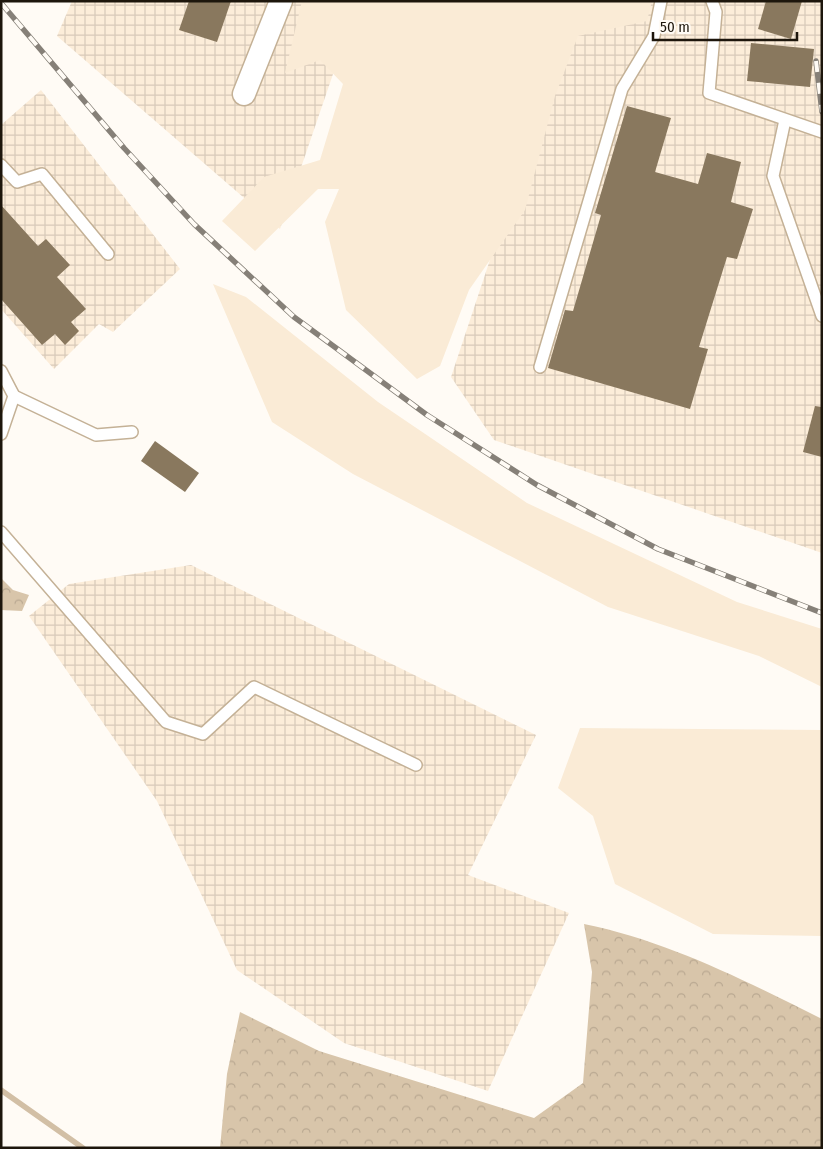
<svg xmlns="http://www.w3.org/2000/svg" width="823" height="1149" viewBox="0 0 823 1149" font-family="'Fira Sans Condensed',sans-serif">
<defs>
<pattern id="industrial-grid" width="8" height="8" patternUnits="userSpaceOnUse" patternTransform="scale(1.25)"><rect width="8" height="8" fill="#fcedd9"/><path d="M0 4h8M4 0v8" fill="none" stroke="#d8cab9"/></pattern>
<pattern id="forest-crowns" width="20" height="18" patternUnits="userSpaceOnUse" patternTransform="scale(1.25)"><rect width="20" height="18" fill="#d8c5aa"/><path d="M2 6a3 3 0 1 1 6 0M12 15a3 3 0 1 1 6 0" fill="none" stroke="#b9a891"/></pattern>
</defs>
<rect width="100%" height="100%" fill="#fffbf5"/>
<g fill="url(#industrial-grid)">
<polygon points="72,1 358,1 280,229 57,36"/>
<polygon points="576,1 822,1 822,553 494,440 451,377"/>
<polygon points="41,90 180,269 113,332 99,324 54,369 1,309 1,125"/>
<polygon points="191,565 536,735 468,875 569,913 488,1091 344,1043 237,970 157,801 29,616 69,584"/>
</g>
<g fill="#faebd6">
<polygon points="302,1 652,1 647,21 578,36 555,96 525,210 469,290 440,366 417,379 346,310 325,222 339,189 318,189 255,251 222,221 264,177 320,160 343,84 320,60 285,73"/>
<polygon points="213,284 246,297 378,402 527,503 737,602 822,629 822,687 759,656 608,607 353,474 272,422"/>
<polygon points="580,728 822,730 822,936 713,934 615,884 593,816 558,788"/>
</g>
<g fill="url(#forest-crowns)">
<polygon points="1,578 13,590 29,595 22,611 1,610"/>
<path d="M584,924c84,17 162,57 238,95v129h-602l7,-74 13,-62 79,39 215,67 49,-35 9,-111z"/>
</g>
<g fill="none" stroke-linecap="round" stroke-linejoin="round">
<polyline stroke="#d2bfa5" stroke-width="5.5" points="1,1090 83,1148"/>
</g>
<g fill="#89785e">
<polygon points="189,1 231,1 217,42 179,30"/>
<polygon points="766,1 802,1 791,39 758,29"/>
<polygon points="751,43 814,49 810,87 747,81"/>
<polygon points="627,106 671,118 655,172 698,184 707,153 741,162 731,202 753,209 737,259 727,257 699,347 708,349 690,409 548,368 565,310 573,311 601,215 595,213"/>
<polygon points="1,205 38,246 46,239 70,265 57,277 86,309 71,322 79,331 65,345 55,334 42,345 1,299"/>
<polygon points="815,406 822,407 822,457 803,452"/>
<polygon points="155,441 199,473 185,492 141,461"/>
</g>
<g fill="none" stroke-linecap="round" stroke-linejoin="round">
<g stroke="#c4b196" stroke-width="14">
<g id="lane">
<polyline points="712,1 716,12 709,93 822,132"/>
<polyline points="785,120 773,176 822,316"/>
<polyline points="1,165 17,182 42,174 108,254"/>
<polyline points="540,367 622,89 654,36 661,1"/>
<polyline points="1,371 14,396 1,434"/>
<polyline points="14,396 96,435 132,432"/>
<polyline points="1,532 166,722 203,734 254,687 416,765"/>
</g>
</g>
<g stroke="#c4b196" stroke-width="25">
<polyline id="street" points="244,94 281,1"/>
</g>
<use href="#lane" stroke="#fff" stroke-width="11"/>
<use href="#street" stroke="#fff" stroke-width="22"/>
<g stroke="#868078" stroke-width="5.5">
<g id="rail">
<polyline points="1,3 124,148 194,224 294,317 427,415 537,485 658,549 822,613"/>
<polyline points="816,61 822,112"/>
</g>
</g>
<use href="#rail" stroke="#fffbf5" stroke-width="4" stroke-dasharray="11" stroke-linecap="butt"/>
</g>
<rect width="823" height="1149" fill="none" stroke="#1d160c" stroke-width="5"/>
<path d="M653 32v8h144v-8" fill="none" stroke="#1d160c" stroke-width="2.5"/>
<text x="660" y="32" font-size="15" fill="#1d160c" stroke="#fffbf5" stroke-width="4" paint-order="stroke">50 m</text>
</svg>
